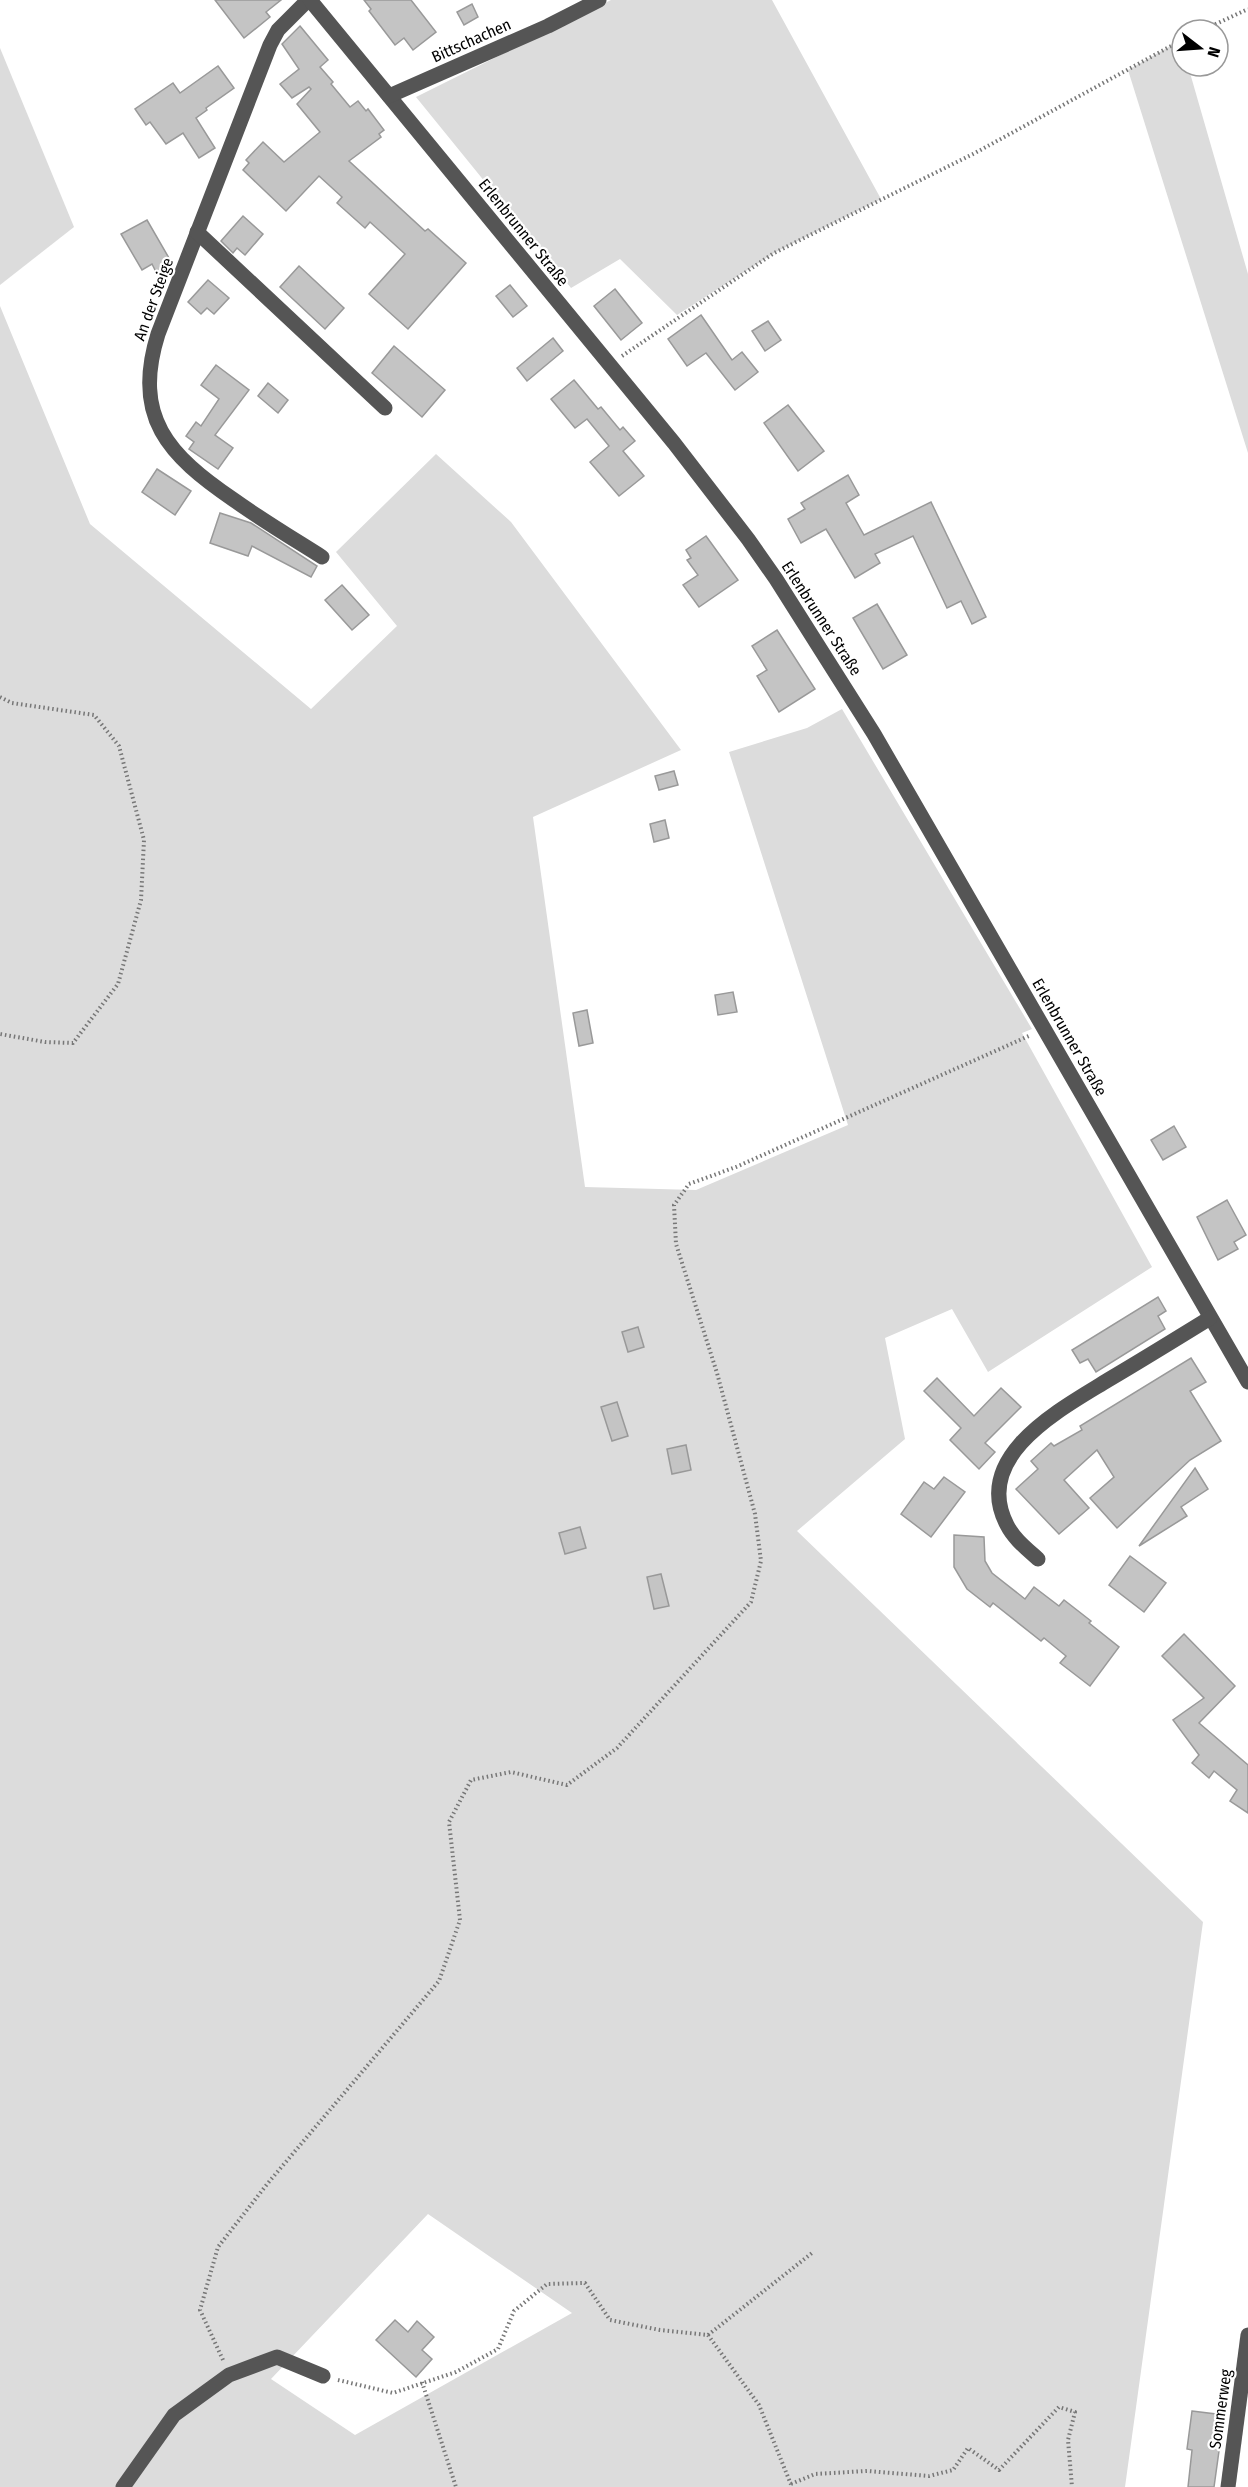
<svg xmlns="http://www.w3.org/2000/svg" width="1248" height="2487" viewBox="0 0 1248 2487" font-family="'Fira Sans Condensed',sans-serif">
<rect width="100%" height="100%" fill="#fff"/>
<g fill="#dcdcdc" fill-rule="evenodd">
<polygon points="611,0 772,0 881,199 774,253 677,315 620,259 571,288 416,97"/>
<polygon points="1181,40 1182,66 1188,66 1248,274 1248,453 1128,70"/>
<polygon points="0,48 74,227 0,285"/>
<path d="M0,306l90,218 221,185 86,-83 -61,-74 100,-98 75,68 170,228 -148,67 52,370 111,3 152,-65 -119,-373 78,-24 35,-19 190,320 -10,4 130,234 -164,105 -36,-63 -67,29 20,101 -108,92 406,391 -78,565h-1125zM428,2214l144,99 -217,122 -84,-56z"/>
</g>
<g fill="#c4c4c4" stroke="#999" stroke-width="1.5">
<polygon points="215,0 281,0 266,12 270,17 244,38"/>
<polygon points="364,0 411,0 436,32 413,50 404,38 395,45 369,11 371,9"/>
<polygon points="472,4 478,17 464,25 457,12"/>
<polygon points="300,26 328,60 320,67 333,82 331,84 350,107 358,101 366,111 368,109 384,130 379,134 381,137 349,161 425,231 428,229 466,263 408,329 369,294 405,254 370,222 365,228 337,203 342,197 319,176 286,211 243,170 249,163 246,160 263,142 284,162 320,132 297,104 311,89 309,87 292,98 280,84 299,69 282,44"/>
<polygon points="218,66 234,88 206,108 207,110 196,118 215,148 199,158 183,133 166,144 150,122 146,125 135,109 173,83 180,93"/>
<polygon points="243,216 263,234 245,255 237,248 233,253 221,241"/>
<polygon points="147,220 173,265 157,274 152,264 142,270 121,234"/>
<polygon points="299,266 344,308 325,329 280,287"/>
<polygon points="208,280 229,298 214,314 207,308 201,314 188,302"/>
<polygon points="510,285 527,306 513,317 496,296"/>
<polygon points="615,289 642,323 621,340 594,306"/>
<polygon points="701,315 732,360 742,352 758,372 735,390 706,353 687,366 668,339"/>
<polygon points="768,321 781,340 765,351 752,331"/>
<polygon points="553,338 563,351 527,381 517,368"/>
<polygon points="394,346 445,390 422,417 372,373"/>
<polygon points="216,365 249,390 215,435 233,448 218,469 189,449 194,442 186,436 196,422 201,426 219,399 201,385"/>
<polygon points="574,380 598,409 601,407 620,430 623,427 635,441 623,451 644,476 619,496 590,462 609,446 587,419 575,428 551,399"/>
<polygon points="268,383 288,400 278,413 258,396"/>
<polygon points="788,405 824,451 798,471 764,423"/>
<polygon points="157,469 191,491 175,515 142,492"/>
<polygon points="848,475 859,495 846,503 864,535 931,502 986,617 972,624 961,601 947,608 913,536 875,554 880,563 855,578 826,529 801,543 788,519 805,509 801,503"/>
<polygon points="220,513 251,523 317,566 311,577 252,546 248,556 210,543"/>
<polygon points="706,536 738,580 699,607 683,585 698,575 687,560 691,558 686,550"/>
<polygon points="342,585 369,615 352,630 325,600"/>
<polygon points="877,604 907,655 883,669 853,618"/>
<polygon points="777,630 815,689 779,712 757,676 767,670 752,646"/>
<polygon points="674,771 678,785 659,790 655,776"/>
<polygon points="665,820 669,838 654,842 650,824"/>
<polygon points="733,992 737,1012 718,1015 715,995"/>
<polygon points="587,1010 593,1043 579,1046 573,1013"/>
<polygon points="1174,1126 1186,1147 1163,1160 1151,1140"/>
<polygon points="1227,1200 1246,1235 1234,1242 1238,1249 1218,1260 1197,1217"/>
<polygon points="1158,1297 1166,1311 1158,1316 1165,1329 1096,1372 1088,1359 1080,1363 1072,1350"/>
<polygon points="638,1327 644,1347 628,1352 622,1332"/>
<polygon points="1191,1358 1206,1382 1190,1391 1221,1441 1190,1460 1117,1528 1090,1498 1114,1477 1097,1450 1064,1480 1089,1508 1059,1534 1016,1489 1038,1469 1031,1461 1051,1443 1054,1446 1082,1430 1080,1426"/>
<polygon points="937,1378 974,1416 1001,1388 1021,1407 985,1443 995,1452 979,1469 950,1440 961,1428 924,1391"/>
<polygon points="617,1402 628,1436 612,1441 601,1407"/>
<polygon points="686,1445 691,1470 672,1474 667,1449"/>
<polygon points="1195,1468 1208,1489 1181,1507 1187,1516 1139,1546"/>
<polygon points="944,1477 965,1492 931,1537 901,1514 924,1482 934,1489"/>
<polygon points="580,1527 586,1548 565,1554 559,1533"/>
<polygon points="954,1535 984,1537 985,1561 992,1573 1025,1599 1034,1587 1059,1606 1064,1600 1091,1621 1089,1623 1119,1647 1090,1686 1060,1663 1066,1656 1044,1638 1041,1641 993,1603 990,1607 967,1589 954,1567"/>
<polygon points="1130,1556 1166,1583 1144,1612 1109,1585"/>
<polygon points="661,1574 669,1606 654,1609 647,1577"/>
<polygon points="1184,1634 1235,1686 1199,1723 1248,1765 1248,1813 1230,1801 1237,1790 1214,1771 1209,1778 1192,1763 1199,1755 1173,1720 1204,1698 1162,1656"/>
<polygon points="395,2320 408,2332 417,2321 434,2337 422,2350 432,2359 416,2377 376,2340"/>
<polygon points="1192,2411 1224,2415 1214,2487 1188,2487 1192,2450 1187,2449"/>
</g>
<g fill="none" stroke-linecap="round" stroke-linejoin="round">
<g stroke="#777" stroke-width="4" stroke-dasharray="1.5 3" stroke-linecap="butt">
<polyline points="1203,30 1248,9"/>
<polyline points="622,356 774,253 975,153 1182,40"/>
<polyline points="0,697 12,703 94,715 119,746 144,840 141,900 118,984 73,1043 45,1042 0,1034"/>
<polyline points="708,2335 812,2253"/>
<polyline points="223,2360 200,2310 218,2247 268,2183 439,1981 460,1920 449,1822 471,1780 511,1772 567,1785 617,1748 751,1602 761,1561 755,1514 717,1373 676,1244 674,1205 689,1184 736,1167 1031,1035"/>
<polyline points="338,2380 393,2393 456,2372 498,2349 514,2311 547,2284 585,2283 610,2320 660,2330 708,2335 759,2405 792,2487"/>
<polyline points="422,2382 456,2487"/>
<polyline points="791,2484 815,2474 867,2471 929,2476 953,2470 968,2448 999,2470 1059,2407 1075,2412 1068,2440 1072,2487"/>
</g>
<g stroke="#555" stroke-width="15">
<path d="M308,0l-30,30 -8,15 -112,289c-26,83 10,121 76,166 28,20 58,38 88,57"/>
<polyline points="310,0 674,443 748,539 776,579 874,734 1248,1382"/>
<polyline points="389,96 548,26 599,0"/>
<polyline points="197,232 385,408"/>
<path d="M1038,1559c-11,-10 -24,-20 -31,-34 -36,-69 54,-116 101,-145 34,-20 68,-41 102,-62"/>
<polyline points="123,2487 174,2415 229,2375 277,2357 323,2376"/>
<polyline points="1228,2487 1248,2335"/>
</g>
</g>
<g text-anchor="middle" stroke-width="4.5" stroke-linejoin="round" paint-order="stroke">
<g font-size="16" fill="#000" stroke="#fff">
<text transform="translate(471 40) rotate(-24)" y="6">Bittschachen</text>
<text transform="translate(524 232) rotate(51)" y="6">Erlenbrunner Straße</text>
<text transform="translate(153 299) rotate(-70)" y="6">An der Steige</text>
<text transform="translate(822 618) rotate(57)" y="6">Erlenbrunner Straße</text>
<text transform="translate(1070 1037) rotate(60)" y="6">Erlenbrunner Straße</text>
<text transform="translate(1220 2409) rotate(-82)" y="6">Sommerweg</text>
</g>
</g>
<g transform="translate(1200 48) rotate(107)"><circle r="28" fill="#ffffff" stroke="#999999" stroke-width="1.5"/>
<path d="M0-4.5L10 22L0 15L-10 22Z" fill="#000000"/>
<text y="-9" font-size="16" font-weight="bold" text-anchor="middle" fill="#000000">N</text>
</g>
</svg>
